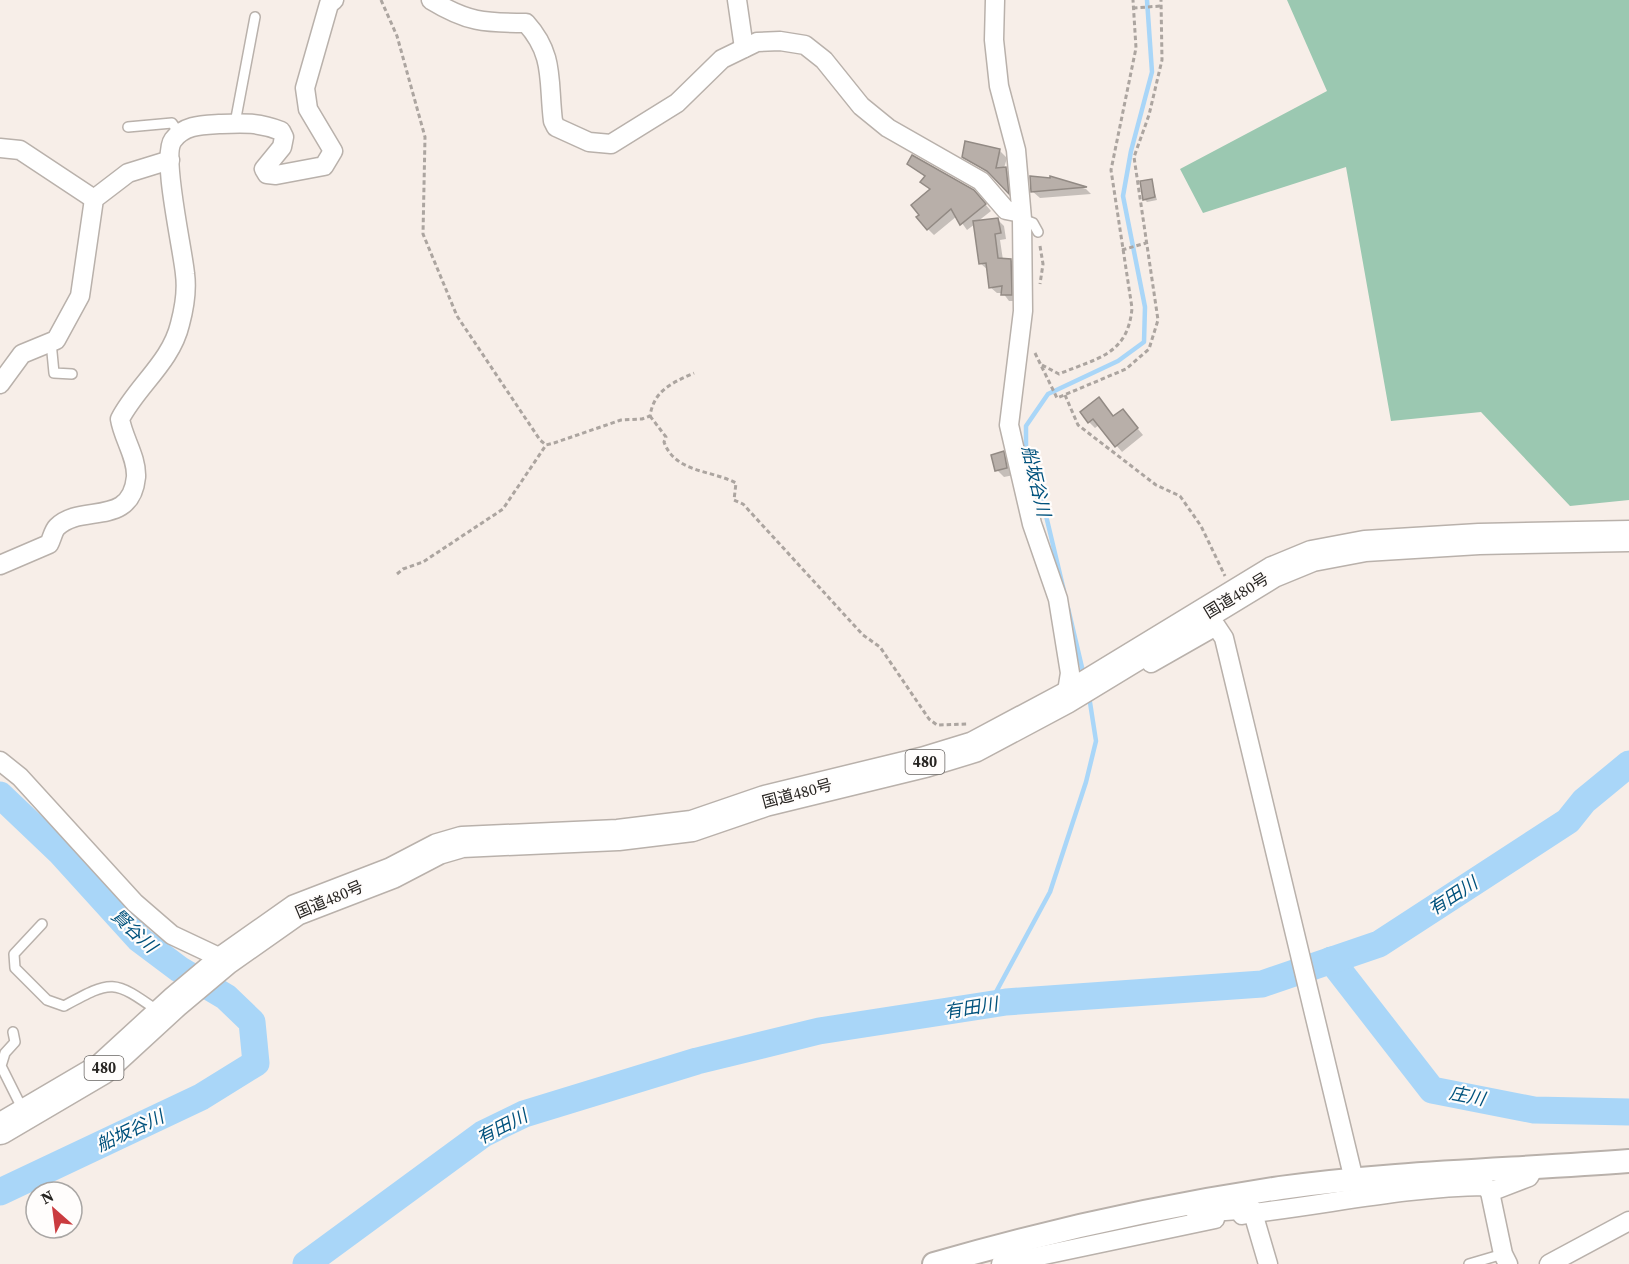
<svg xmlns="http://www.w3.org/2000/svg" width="1629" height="1264" viewBox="0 0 1629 1264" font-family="'Source Serif 4','Noto Sans JP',serif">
<rect width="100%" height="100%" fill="#f7eee8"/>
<polygon fill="#9bc8b1" points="1287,0 1629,0 1629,500 1570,506 1481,412 1391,421 1346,167 1203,213 1180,169 1327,91"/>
<g fill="#0003">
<polygon points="1000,151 1007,158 1004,168 1013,176 1015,198 995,178 963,156"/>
<polygon points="908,164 980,198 991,211 977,222 997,219 1004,226 1006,239 1000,240 1003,260 1011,260 1017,267 1017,301 1009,301 1003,293 997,293 990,287 988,270 980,263 975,224 967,230 957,216 934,235 928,229 931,190 922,182 926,177"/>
<polygon points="1051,178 1086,189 1091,194 1040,198 1032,191"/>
<polygon points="1151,181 1157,200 1147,202 1144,199"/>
<polygon points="1099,399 1114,417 1128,417 1143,435 1122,452 1099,425 1095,428 1089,422"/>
<polygon points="1003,453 1010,460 1014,475 1004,477 997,470"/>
</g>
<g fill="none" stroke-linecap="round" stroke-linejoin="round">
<g stroke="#a9d6f8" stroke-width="4.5">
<polyline points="1064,591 1043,503 1026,447 1026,426 1048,394 1118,361 1144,342 1145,307 1123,196 1131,151 1152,72 1147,0"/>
<polyline points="1068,608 1084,676"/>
<polyline points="989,1005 1050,892 1086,782 1096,741 1089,696"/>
</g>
<g stroke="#a9d6f8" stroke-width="27">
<polyline points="0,795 60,852 139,939 179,969 226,997 252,1022 256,1063 201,1097 0,1192"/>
<polyline points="1331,960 1432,1090 1534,1110 1629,1112"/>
<polyline points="306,1264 483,1134 524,1114 697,1061 819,1031 1006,1002 1262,984 1379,944 1568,821 1584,801 1629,764"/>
</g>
</g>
<g fill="#b8afa9" stroke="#928a84" stroke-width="1.5">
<polygon points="965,141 1000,149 996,168 1006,167 1009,194 987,171 962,157"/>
<polygon points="912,155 974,190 986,204 960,225 951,209 927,230 916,217 919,215 911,205 930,189 920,182 925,176 907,164"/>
<polygon points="1030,176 1050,178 1050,176 1087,187 1031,192"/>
<polygon points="1152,179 1155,197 1143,200 1140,181"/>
<polygon points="998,218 1001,233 995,234 998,258 1011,259 1012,295 1001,295 1002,286 989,288 986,263 979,264 973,221"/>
<polygon points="1099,397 1113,416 1123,409 1138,428 1115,447 1093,419 1088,423 1080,412"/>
<polygon points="1004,451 1007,468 995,471 991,455"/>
</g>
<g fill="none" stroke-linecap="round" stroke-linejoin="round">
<g stroke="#b9b1ab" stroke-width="12">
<g id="service">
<polyline points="235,123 255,17"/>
<polyline points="128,127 172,123 179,133"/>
<polyline points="1022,219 1033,223 1038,232"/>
<polyline points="51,342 54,373 72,374"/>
<path d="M42,924l-28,30 1,14 32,32 17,6c48,-26 49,-27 94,5"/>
<polyline points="13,1032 15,1042 5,1053 1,1066 23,1110"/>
<polyline points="1469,1264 1503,1254"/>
</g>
</g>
<g stroke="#b9b1ab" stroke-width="21">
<g id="minor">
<path d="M431,0c36,22 53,23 95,23 29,32 22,58 27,98l3,6 33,15 22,2 66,-41 45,-44 35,-17 23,-1 25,4 19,15 37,46 27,22 93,53 25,29 15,3"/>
<polyline points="737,0 744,48"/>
<polyline points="995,0 994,40 999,86 1016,150 1022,219 1023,311 1009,425 1032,524 1058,599 1070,673 1066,698"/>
<polyline points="0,148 20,150 94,199"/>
<polyline points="0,384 22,354 56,340 80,296 94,199 128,173 170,160"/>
<path d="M0,565l49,-21c3,-5 4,-13 8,-17 24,-24 74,1 79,-50 1,-20 -13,-39 -16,-58 17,-33 51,-57 60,-95 4,-15 7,-35 5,-50 -2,-24 -24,-118 -12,-134 11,-15 29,-15 46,-16 24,-1 39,-2 62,7l3,6 -2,10 -18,22 3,5 9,1 48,-9 9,-15 -25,-42 -3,-21 24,-84 5,-4"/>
<polyline points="1151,663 1216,626 1224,638 1354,1180"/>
<polyline points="0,761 20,777 135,903 172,935 225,960"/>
<path d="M1189,1205l9,8 54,-4 1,4c78,-9 153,-26 232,-27l5,6"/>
<polyline points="1242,1215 1253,1213 1268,1264"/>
<polyline points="1001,1264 1215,1219"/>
<polyline points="1508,1264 1503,1254 1490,1192 1529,1177 1534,1168"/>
<polyline points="1549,1264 1629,1221"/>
</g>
</g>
<g stroke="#b9b1ab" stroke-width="26">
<path id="tertiary" d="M934,1264c110,-32 233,-59 346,-76 116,-16 233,-18 349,-27"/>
</g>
<g stroke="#b9b1ab" stroke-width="33">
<polyline id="trunk" points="0,1129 102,1069 175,1002 225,960 296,910 392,873 438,849 462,842 618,835 692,826 765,801 925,762 974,747 1066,698 1273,572 1312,556 1365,546 1479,539 1629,536"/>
</g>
<g stroke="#aca5a0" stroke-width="3" stroke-dasharray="4.5 3" stroke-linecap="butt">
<path d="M381,0l16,36 28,101 -2,97 34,82 83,124 6,5 8,-2 67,-23 21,-1 8,-3c4,-26 22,-33 44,-43"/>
<polyline points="1133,8 1161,6"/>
<polyline points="1040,246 1043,264 1040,284"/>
<polyline points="1122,250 1146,243"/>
<polyline points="1035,353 1057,398 1126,369 1149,349 1158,320 1134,157 1149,115 1162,60 1161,0"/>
<path d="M1042,365l17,9c38,-16 69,-19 73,-66l-21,-138 25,-122 -3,-48"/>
<polyline points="1065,395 1078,425 1156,485 1180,496 1201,526 1225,576"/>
<path d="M650,416l16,21 -2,5c11,31 48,28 72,41l-2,17 9,4 120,131 17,12 49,72 8,6 32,-1"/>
<polyline points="397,574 403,569 423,562 503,509 546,445"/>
</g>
<use href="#service" stroke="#fff" stroke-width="9"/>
<use href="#minor" stroke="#fff" stroke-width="18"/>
<use href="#tertiary" stroke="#fff" stroke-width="22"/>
<use href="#trunk" stroke="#fff" stroke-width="30"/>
</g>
<g text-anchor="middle" stroke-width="4.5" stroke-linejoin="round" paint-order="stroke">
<g fill="#fffdfc" stroke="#686563" stroke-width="1.5">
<rect x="905.5" y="750" width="39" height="24" rx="4.5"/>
<rect x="84.5" y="1056" width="39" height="24" rx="4.5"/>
</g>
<g font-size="15" font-weight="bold" fill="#272421">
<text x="925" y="767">480</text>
<text x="104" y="1073">480</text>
</g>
<g font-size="16" fill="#272421" stroke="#fffdfc">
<text transform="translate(1236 595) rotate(-31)" y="6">国道480号</text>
<text transform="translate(797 793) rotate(-15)" y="6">国道480号</text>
<text transform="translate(329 899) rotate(-23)" y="6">国道480号</text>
</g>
<g font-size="18" font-style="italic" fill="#01527d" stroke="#fffdfc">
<text transform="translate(1036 481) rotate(77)" y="6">船坂谷川</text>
<text transform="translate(1453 896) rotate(-33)" y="6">有田川</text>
<text transform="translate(134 931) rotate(43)" y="6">賢谷川</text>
<text transform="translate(971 1008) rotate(-9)" y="6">有田川</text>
<text transform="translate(1467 1096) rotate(11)" y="6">庄川</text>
<text transform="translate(502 1127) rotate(-27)" y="6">有田川</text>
<text transform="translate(130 1131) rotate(-25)" y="6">船坂谷川</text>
</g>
</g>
<g transform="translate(54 1210) rotate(332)"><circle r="28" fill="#fffdfc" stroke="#a9a6a4" stroke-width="1.5"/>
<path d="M0-4.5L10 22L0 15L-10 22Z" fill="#ca3b3f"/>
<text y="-9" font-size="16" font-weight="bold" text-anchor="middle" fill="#272421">N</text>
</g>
</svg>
